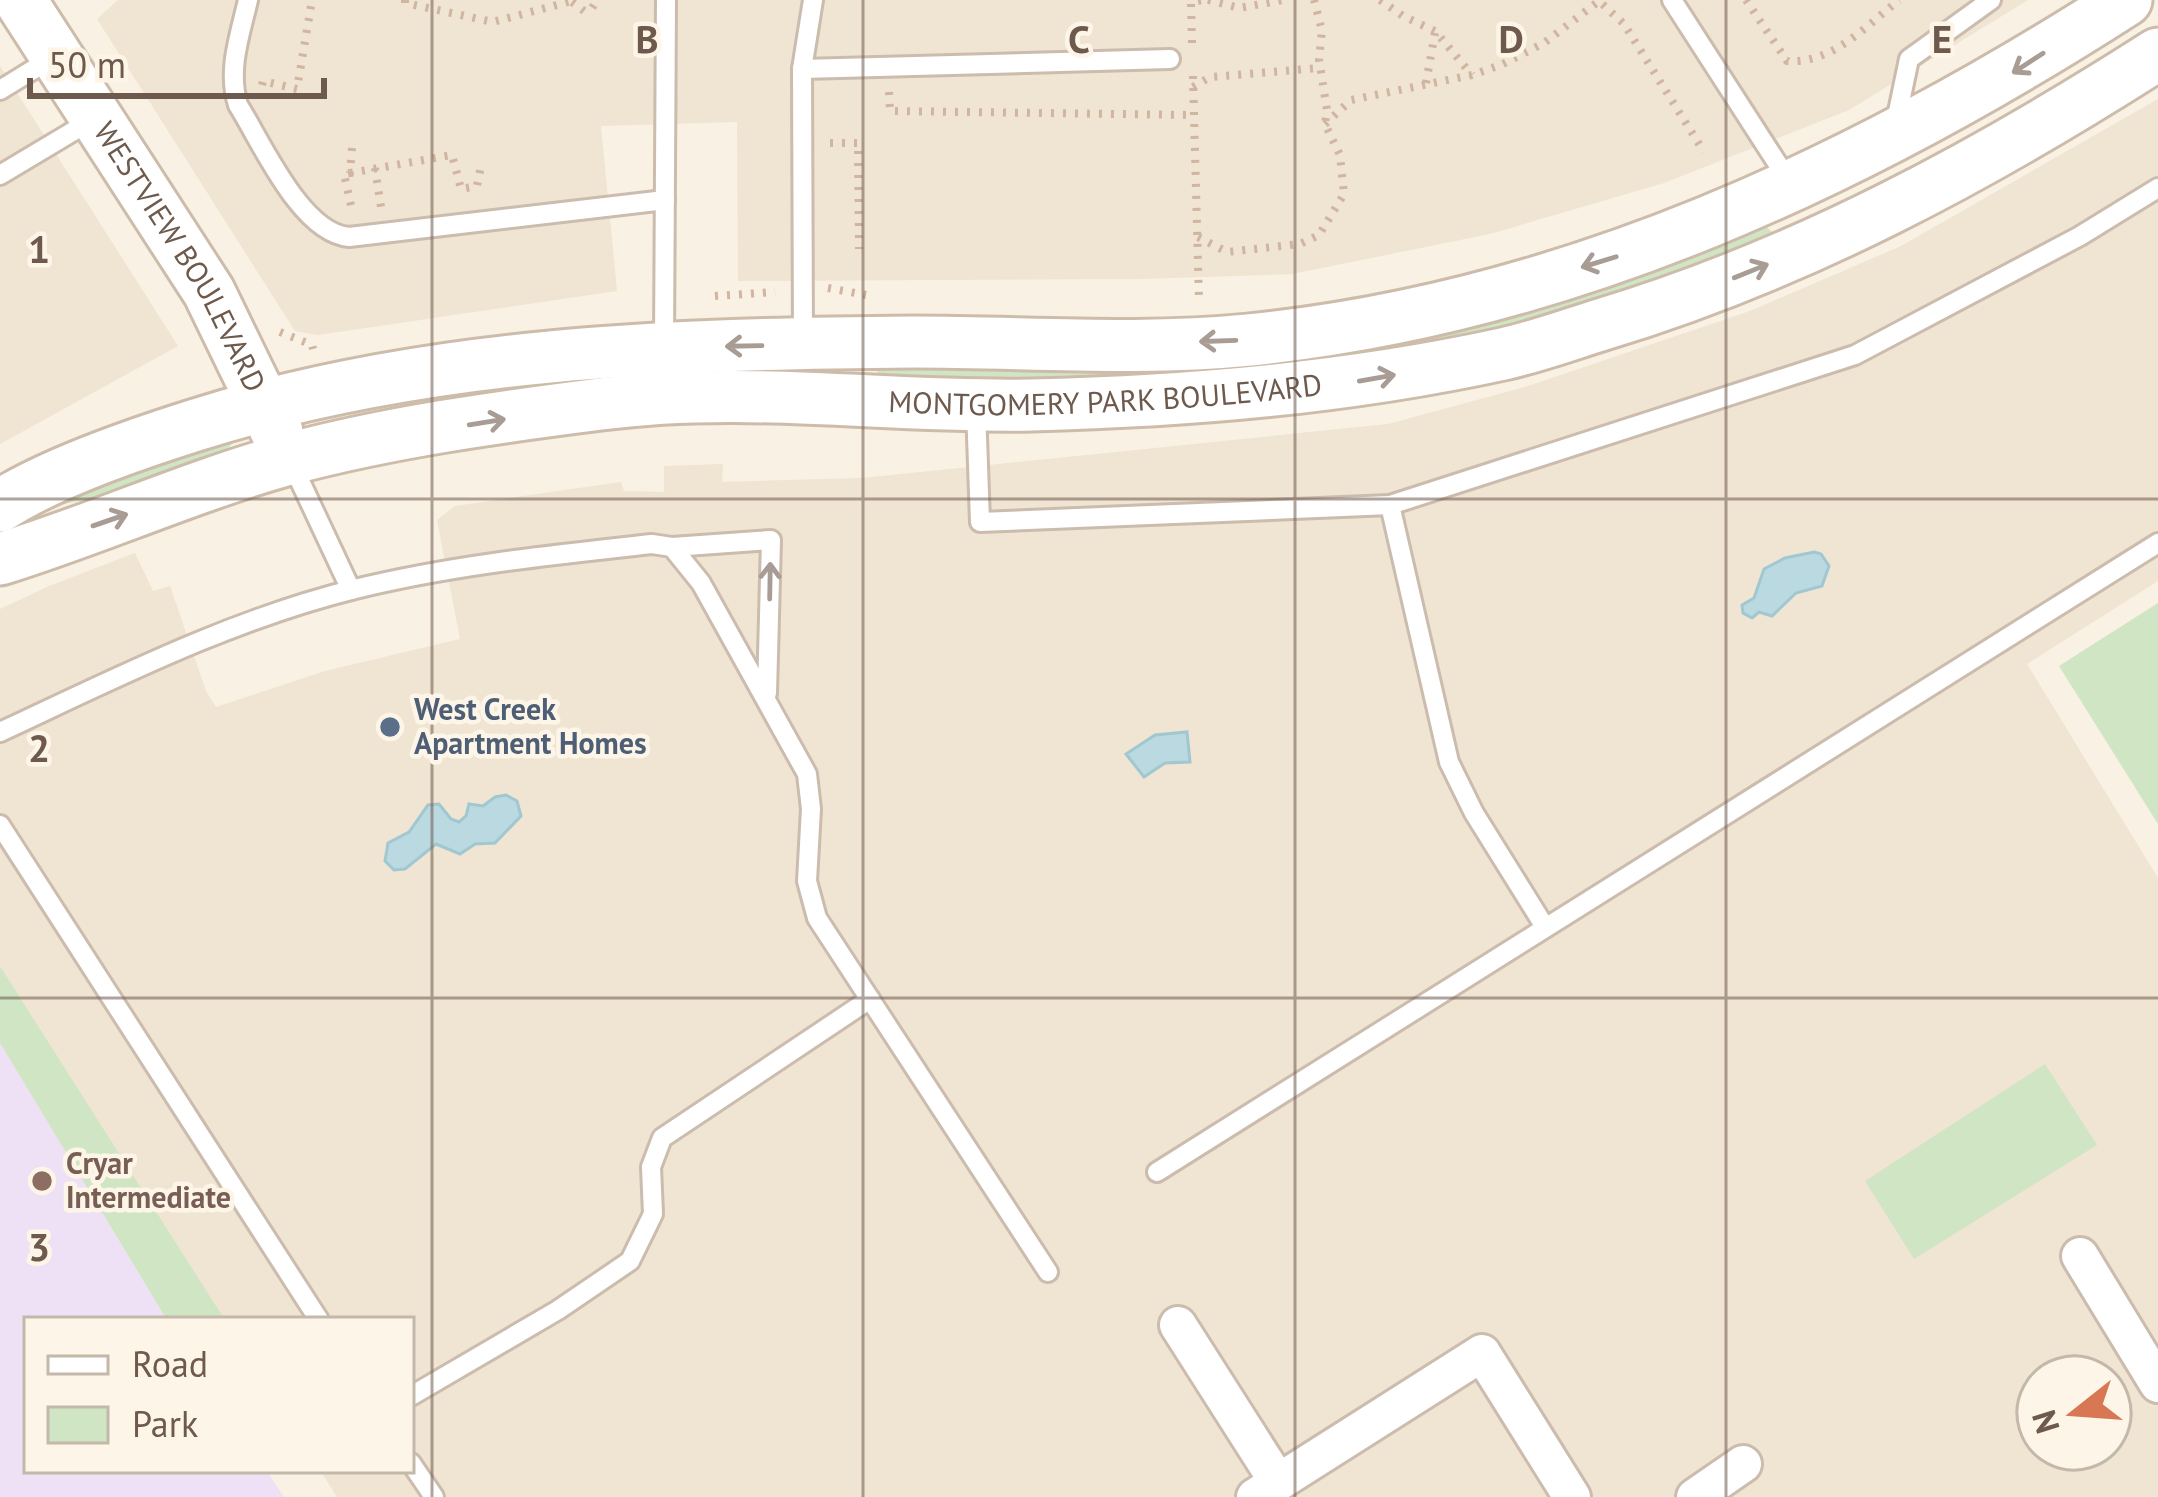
<svg xmlns="http://www.w3.org/2000/svg" width="2158" height="1497" viewBox="0 0 2158 1497" font-family="'PT Sans',sans-serif">
<rect width="100%" height="100%" fill="#f9f1e3"/>
<g fill="#f0e4d2" fill-rule="evenodd">
<polygon points="118,0 2028,0 1849,110 1664,183 1490,234 1292,274 1141,279 738,281 737,122 601,126 617,291 318,335 295,331 97,19"/>
<polygon points="0,66 178,346 0,444"/>
<path d="M2158,99v482l-131,83 131,214v619h-1821l-17,-27h91v-150h-186l-225,-354v-357l49,-23 86,-33 18,38 17,-5 36,105 10,16 109,-36 135,-32 -23,-119 18,-14 166,-24 3,9 40,1v-26l59,-2 -1,18 140,-4 526,-54 137,-37 225,-76 151,-65zM2038,1377h72v72h-72z"/>
</g>
<polygon fill="#eee0f5" points="0,1043 167,1320 27,1320 27,1470 266,1470 284,1497 0,1497"/>
<g fill="#d0e5c3">
<path d="M1767,227l6,6 -8,9c-108,41 -215,81 -329,105 -179,38 -363,33 -544,31l-15,-6 -3,-10 244,-2 602,-116z"/>
<polygon points="230,438 234,442 222,454 100,497 63,504 59,499"/>
<polygon points="2158,603 2158,824 2059,666"/>
<polygon points="0,966 225,1320 167,1320 0,1043"/>
<polygon points="2045,1064 2097,1145 1914,1259 1865,1181"/>
</g>
<g fill="#bad9e0" stroke="#a1c8d1" stroke-width="3">
<polygon points="1814,552 1821,554 1829,566 1822,586 1796,593 1772,616 1759,612 1752,618 1743,613 1742,605 1754,598 1764,569 1785,558"/>
<polygon points="1187,732 1190,762 1165,763 1144,777 1126,754 1155,735"/>
<polygon points="506,795 517,801 521,816 495,843 475,844 460,854 436,844 405,869 394,870 385,861 388,843 409,832 428,805 439,804 451,819 459,822 466,816 469,804 483,806 495,797"/>
</g>
<g fill="none" stroke-linecap="round" stroke-linejoin="round">
<g stroke="#cbbcae" stroke-width="24">
<g id="lane">
<path d="M248,0c-8,35 -21,70 -10,105 24,38 63,128 111,132l316,-37"/>
<polyline points="1672,0 1790,183"/>
<polyline points="802,69 1170,59"/>
<polyline points="0,90 52,58"/>
<polyline points="1895,126 1909,59 1991,0"/>
<polyline points="0,175 92,120"/>
<polyline points="803,340 802,69 813,0"/>
<polyline points="664,344 666,0"/>
<polyline points="976,408 980,522 1390,505 1855,355 2080,236 2158,188"/>
<polyline points="292,464 351,590"/>
<polyline points="1390,505 1449,762 1474,813 1545,927"/>
<polyline points="672,547 771,540 767,693"/>
<path d="M0,732c116,-54 230,-112 355,-143 98,-24 197,-34 297,-45l20,3 29,36 106,191 4,35 -4,72 10,37 231,354"/>
<polyline points="0,825 319,1320"/>
<polyline points="1157,1172 2158,543"/>
<polyline points="411,1396 558,1310 630,1261 653,1214 651,1167 662,1138 870,999"/>
<polyline points="411,1463 434,1497"/>
</g>
</g>
<g stroke="#cbbcae" stroke-width="42">
<g id="street">
<polyline points="2080,1256 2158,1384"/>
<polyline points="1178,1325 1278,1482"/>
<polyline points="1255,1497 1482,1353 1572,1497"/>
<polyline points="1695,1497 1743,1464"/>
</g>
</g>
<g stroke="#cebcab" stroke-width="57">
<g id="secondary">
<path id="s1" d="M20,0l189,292 68,140"/>
<path d="M0,506c49,-32 139,-63 196,-81 231,-73 477,-81 718,-83 112,0 224,9 335,-2 319,-32 611,-169 877,-340"/>
<path id="s2" d="M0,559c97,-30 191,-73 289,-100 101,-27 209,-42 312,-55 143,-19 286,4 430,1 159,-4 315,-17 472,-51 32,-7 65,-19 97,-29 200,-60 383,-159 558,-271"/>
</g>
</g>
<g stroke="#d0b5a1" stroke-width="8" stroke-dasharray="3 9" stroke-linecap="butt">
<polyline points="405,0 405,3 493,22 572,1"/>
<polyline points="1208,0 1239,8 1283,0"/>
<polyline points="1380,0 1403,16 1435,31 1472,75"/>
<path d="M1746,0l41,61c45,3 78,-34 112,-61"/>
<polyline points="572,2 584,11 592,8 597,0"/>
<polyline points="1192,43 1191,2 1202,0"/>
<polyline points="1193,76 1199,301"/>
<polyline points="1426,83 1435,33"/>
<polyline points="262,85 263,81 297,89 312,0"/>
<polyline points="1193,87 1210,77 1320,68"/>
<polyline points="889,92 890,111 1194,115"/>
<polyline points="1325,124 1351,100 1472,75 1503,64 1544,43 1599,1 1624,24 1704,152"/>
<polyline points="830,143 858,143 859,249"/>
<polyline points="352,148 350,173 344,174 352,210"/>
<polyline points="375,168 381,207"/>
<polyline points="350,173 452,155 461,189 477,186 481,166"/>
<polyline points="1198,237 1227,252 1300,244 1319,235 1344,194 1340,155 1325,124 1327,110 1319,59 1322,31 1314,0"/>
<polyline points="828,288 866,295"/>
<polyline points="715,296 775,292"/>
<polyline points="280,332 312,345 313,349"/>
</g>
<use href="#lane" stroke="#fff" stroke-width="18"/>
<use href="#street" stroke="#fff" stroke-width="36"/>
<use href="#secondary" stroke="#fff" stroke-width="51"/>
</g>
<defs><path id="oneway-shaft" d="M-6 0H5M1.5-3L5.5 0L1.5 3" fill="none" stroke-width="1.6" stroke-linecap="round" stroke-linejoin="round" transform="scale(3)"/></defs>
<g stroke="#a89c94">
<use href="#oneway-shaft" transform="translate(2028 63) rotate(147)"/>
<use href="#oneway-shaft" transform="translate(1599 262) rotate(163)"/>
<use href="#oneway-shaft" transform="translate(1751 271) rotate(-22)"/>
<use href="#oneway-shaft" transform="translate(1218 341) rotate(178)"/>
<use href="#oneway-shaft" transform="translate(744 346) rotate(179)"/>
<use href="#oneway-shaft" transform="translate(1377 378) rotate(-10)"/>
<use href="#oneway-shaft" transform="translate(487 422) rotate(-9)"/>
<use href="#oneway-shaft" transform="translate(110 520) rotate(-19)"/>
<use href="#oneway-shaft" transform="translate(770 581) rotate(-89)"/>
</g>
<path fill="none" stroke="#6e5a4c" stroke-width="3" stroke-opacity="0.55" d="M432,0v1497M863,0v1497M1295,0v1497M1726,0v1497M0,499h2158M0,998h2158"/>
<circle fill="#5c6f8a" stroke="#fdf6e8" stroke-width="4.5" cx="390" cy="727" r="12"/>
<circle fill="#8d6e63" stroke="#fdf6e8" stroke-width="4.5" cx="42" cy="1181" r="12"/>
<g text-anchor="middle" stroke-width="9" stroke-linejoin="round" paint-order="stroke">
<g font-size="30" fill="#6e5a4c" stroke="#fdf6e8">
<text dy="10" stroke="none"><textPath href="#s1" startOffset="303">WESTVIEW BOULEVARD</textPath></text>
<text dy="10" stroke="none"><textPath href="#s2" startOffset="1128">MONTGOMERY PARK BOULEVARD</textPath></text>
</g>
<g font-size="30" font-weight="bold" fill="#4e5e75" stroke="#fdf6e8" text-anchor="start">
<text x="414" y="720">West Creek<tspan x="414" dy="34">Apartment Homes</tspan></text>
</g>
<g font-size="30" font-weight="bold" fill="#785e54" stroke="#fdf6e8" text-anchor="start">
<text x="66" y="1174">Cryar<tspan x="66" dy="34">Intermediate</tspan></text>
</g>
</g>
<g font-size="39" text-anchor="middle" font-weight="bold" fill="#6e5a4c" stroke="#fdf6e8" stroke-width="9" stroke-linejoin="round" paint-order="stroke">
<text x="647" y="53">B</text>
<text x="1079" y="53">C</text>
<text x="1511" y="53">D</text>
<text x="1942" y="53">E</text>
<text x="39" y="263">1</text>
<text x="39" y="762">2</text>
<text x="39" y="1261">3</text>
</g>
<rect x="24" y="1317" width="390" height="156" fill="#fdf6e8" stroke="#c4b8aa" stroke-width="3"/>
<rect x="48" y="1356" width="60" height="18" fill="#ffffff" stroke="#c4b8aa" stroke-width="3"/>
<text x="132" y="1377" font-size="36" fill="#6e5a4c">Road</text>
<rect x="48" y="1407" width="60" height="36" fill="#d0e5c3" stroke="#c4b8aa" stroke-width="3"/>
<text x="132" y="1437" font-size="36" fill="#6e5a4c">Park</text>
<g transform="translate(2074 1413) rotate(253)"><circle r="57" fill="#fdf6e8" stroke="#c4b8aa" stroke-width="3"/>
<path d="M0-9L21 45L0 30L-21 45Z" fill="#d77754"/>
<text y="-18" font-size="33" font-weight="bold" text-anchor="middle" fill="#6e5a4c">N</text>
</g>
<path d="M30 78v18h294v-18" fill="none" stroke="#6e5a4c" stroke-width="6"/>
<text x="48" y="78" font-size="36" fill="#6e5a4c" stroke="#fdf6e8" stroke-width="9" paint-order="stroke">50 m</text>
</svg>
